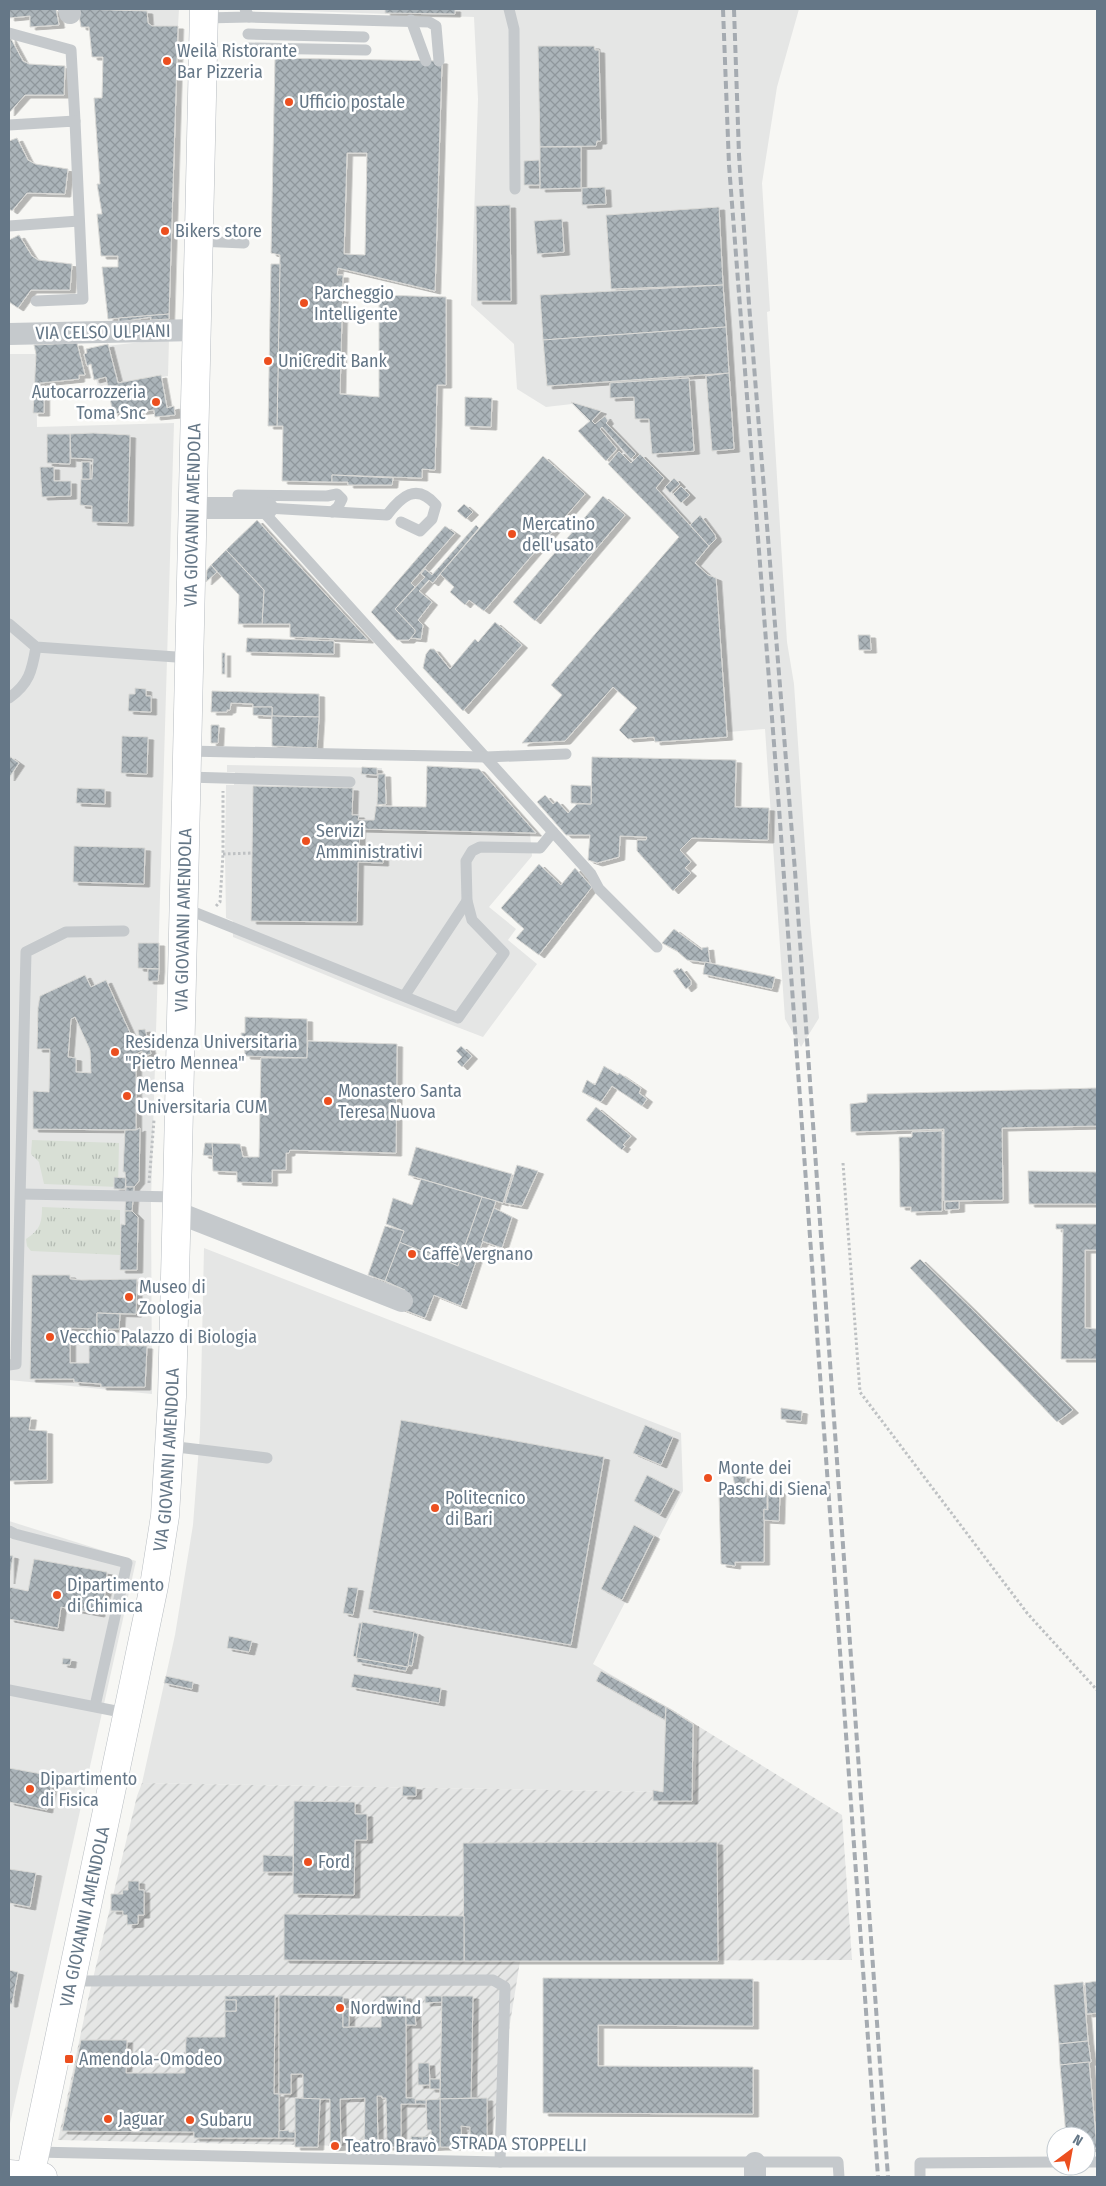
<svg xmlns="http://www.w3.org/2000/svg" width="1106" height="2186" viewBox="0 0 1106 2186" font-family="'Fira Sans Condensed',sans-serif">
<defs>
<pattern id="industrial-furrows" width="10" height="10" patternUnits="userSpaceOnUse" patternTransform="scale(1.25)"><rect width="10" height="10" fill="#e5e6e5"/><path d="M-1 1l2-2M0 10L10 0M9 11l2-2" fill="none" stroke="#bdbfbf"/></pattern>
<pattern id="grass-tufts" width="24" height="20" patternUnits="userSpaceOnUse" patternTransform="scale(1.25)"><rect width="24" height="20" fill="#d8dfd5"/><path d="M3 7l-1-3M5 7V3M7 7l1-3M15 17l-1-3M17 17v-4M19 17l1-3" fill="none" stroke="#b3bab2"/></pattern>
<pattern id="building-cross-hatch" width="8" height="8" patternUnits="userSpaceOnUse" patternTransform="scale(1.25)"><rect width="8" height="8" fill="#abb4b9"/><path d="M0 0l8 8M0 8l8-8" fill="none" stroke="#8f979c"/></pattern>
<filter id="shadow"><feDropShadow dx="5.5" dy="3" stdDeviation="0" flood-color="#0004"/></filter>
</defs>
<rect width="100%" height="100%" fill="#f7f7f4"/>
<g fill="#e5e6e5">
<polygon points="89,9 179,9 178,26 152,26 148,23 147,11"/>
<polygon points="278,9 799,9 777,87 762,183 770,311 767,312 787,642 794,684 810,922 819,1018 801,1047 785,1019 765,729 728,732 716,582 686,556 700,539 572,404 546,407 517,389 514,344 471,305 478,99 474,17 275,10"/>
<polygon points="169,339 168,376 98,387 88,348"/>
<polygon points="9,354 36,354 37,427 174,423 151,1201 152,1394 9,1380"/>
<polygon points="227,765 382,768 377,830 530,833 532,856 489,907 516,929 508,940 537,964 483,1037 384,999 233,937 233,921 226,918 225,854 226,785 234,785 235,772 227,772"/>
<polygon points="204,1248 681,1433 683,1491 593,1664 666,1707 663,1792 142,1783 175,1635 193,1525 200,1433"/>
<polygon points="9,1521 136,1561 9,2128"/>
</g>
<polygon fill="url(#industrial-furrows)" points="698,1726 842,1815 852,1960 520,1961 490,2149 58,2140 89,1995 137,1796 142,1783 663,1792 695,1790"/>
<g fill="url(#grass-tufts)">
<polygon points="32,1140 119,1143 118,1187 44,1184 39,1162 31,1154"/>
<path d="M42,1207l78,3v45l-89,-4 -4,-5 -1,-7c14,-9 16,-16 16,-32z"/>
</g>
<g fill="url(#building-cross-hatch)" stroke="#d9d9d6" fill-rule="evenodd" filter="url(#shadow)">
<polygon points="9,9 56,9 59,25 30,27 30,16 9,18"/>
<polygon points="78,9 147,11 148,23 152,26 178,26 169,314 108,319 102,267 118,267 118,256 101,256 97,214 102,214 97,184 100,184 94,98 102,98 103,57 92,57 89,27 81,27"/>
<polygon points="385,9 455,9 455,14 385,13"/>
<polygon points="10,37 23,61 29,64 65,66 64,95 25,95 9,113"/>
<polygon points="538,46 594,46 595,50 599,50 601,141 597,141 596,146 540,147"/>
<path d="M275,58l167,3 -7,230 -97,-23 -1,7h6l-3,119 39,3v-102l67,2v88h-9l-2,85 -13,-1v9l-90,-3v7l-50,-1 1,-55h-6l3,-171 -9,-2zM347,153h20l-2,102 -21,-1z"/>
<polygon points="17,138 28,160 35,164 68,169 65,194 27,193 12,211 9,209 9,141"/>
<polygon points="540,147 581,147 581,188 540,189"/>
<polygon points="539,160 540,185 524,185 524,161"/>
<polygon points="605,187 606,204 582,205 582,188"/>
<polygon points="510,205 511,301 477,301 476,206"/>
<polygon points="719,207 723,285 611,289 606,215"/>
<polygon points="562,219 564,252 537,254 534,221"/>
<polygon points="19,235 32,256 38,260 72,264 70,290 31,290 18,308 9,302 9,240"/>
<polygon points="271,264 280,264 277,426 268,426"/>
<polygon points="723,285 726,327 543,340 540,295"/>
<polygon points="169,314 169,319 151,320 151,317 119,322 119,318"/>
<polygon points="726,327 729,373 547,386 543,340"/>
<polygon points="77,343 85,375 79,375 79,379 40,383 41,397 44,397 44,413 33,413 36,354 34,345"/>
<polygon points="108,344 118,383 161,375 167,408 174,406 175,415 155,417 154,410 113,414 106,377 94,380 91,364 87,366 84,354 87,353 86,349"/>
<polygon points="729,373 734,449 712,451 706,376"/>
<polygon points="689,378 694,451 652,454 649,419 635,419 634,397 610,398 610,383"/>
<polygon points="465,397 492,398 491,427 465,426"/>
<polygon points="571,402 601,411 592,421 595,424 605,416 608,421 606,423 636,454 631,459 602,427 600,429 617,449 606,461 578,431 590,421"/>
<polygon points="93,433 130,435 128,523 92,522 92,506 80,505 81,479 92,479 93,459 71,458 70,434"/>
<polygon points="47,434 70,434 70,464 47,463"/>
<polygon points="619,451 631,463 640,454 664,478 656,488 709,546 695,563 708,575 716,578 727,737 655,742 654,737 628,739 619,730 637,708 613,687 565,741 522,743 562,695 551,685 679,537 608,464"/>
<polygon points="543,456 585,494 484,611 469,600 465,605 450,592 454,587 440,574"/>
<rect x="82" y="462" width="8" height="17"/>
<polygon points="40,467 54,467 54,481 71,481 71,496 42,497"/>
<polygon points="332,475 393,478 392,485 348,485 348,482 332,482"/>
<polygon points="674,478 680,484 670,493 665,487"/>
<polygon points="681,486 690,495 681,503 673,494"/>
<polygon points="603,496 625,515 535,621 513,602"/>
<polygon points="464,504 473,512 466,519 457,511"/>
<polygon points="700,515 715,535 716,539 709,546 690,525"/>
<polygon points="257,520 276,541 368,640 290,637 290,624 262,624 264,590 226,550"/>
<polygon points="476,525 479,528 440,574 433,583 429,580 419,591 432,602 418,620 423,625 421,639 411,638 415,630 395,609 425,577 421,574 425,569 432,575"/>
<polygon points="445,526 455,533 411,583 415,587 395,609 415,630 415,633 409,640 397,640 371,612"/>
<polygon points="226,550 264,590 262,624 238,624 239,595 211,565"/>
<polygon points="211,565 217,572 206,582 207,570"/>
<polygon points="495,622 522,645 463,711 423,668 426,654 430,649 434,649 450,669 475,639 478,642"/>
<polygon points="858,635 870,635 871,650 859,650"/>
<polygon points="247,638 334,641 334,654 246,652"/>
<rect x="222" y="653" width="3" height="21"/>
<polygon points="135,688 146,689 146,696 151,696 151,712 128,711 129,694 135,694"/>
<polygon points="212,691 319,694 319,717 272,716 272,707 253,707 253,704 231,703 230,710 227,710 227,712 211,712"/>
<polygon points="253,707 272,707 272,716 253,715"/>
<polygon points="272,716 319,717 317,748 272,746"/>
<polygon points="211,725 219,725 218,743 211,743"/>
<polygon points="122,736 148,737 147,774 121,773"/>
<polygon points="9,756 19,763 9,778"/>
<polygon points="592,757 736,760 735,807 769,808 768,840 692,838 680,850 691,862 685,868 691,873 673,891 637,851 637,840 646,840 647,837 620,836 619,857 597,863 588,860 590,835 566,835 537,802 545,795 553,804 557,801 568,813 577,804 591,804"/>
<polygon points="427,766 479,769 536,833 360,829 359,848 383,849 383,863 358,862 357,922 251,921 253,786 353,788 352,815 359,815 358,820 374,820 376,806 426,807"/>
<polygon points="362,767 377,768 377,775 361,774"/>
<polygon points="378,774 385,774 386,804 377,805"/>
<polygon points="571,785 591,786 591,804 571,803"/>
<polygon points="77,788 105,789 105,804 76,803"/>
<polygon points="74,846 145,848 144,884 73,882"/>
<polygon points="539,864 561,885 575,868 592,887 539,955 516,938 524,929 501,908"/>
<polygon points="674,929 702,950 702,948 708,947 710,963 687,960 677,951 662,943"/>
<polygon points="138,943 159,943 159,969 138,968"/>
<polygon points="705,962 775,977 772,989 703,974"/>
<polygon points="678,968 679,970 681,968 691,981 691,985 686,989 673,971"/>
<polygon points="148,969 159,969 158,981 148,981"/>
<path d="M85,975l6,12 15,-7 26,57 7,-1 -1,-6 7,-1 6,25 -8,2 -1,-5 -6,3v76l-103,-1v-38l16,1 1,-43h-13l1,-42 2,-11zM75,1017l15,33 1,23 -15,-1v-14l-8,-1 3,-38z"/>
<polygon points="245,1017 307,1019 307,1058 245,1056 244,1040 242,1040 241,1033 245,1033"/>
<polygon points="308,1041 397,1044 396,1153 290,1150 289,1153 286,1153 286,1170 272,1170 272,1183 237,1182 237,1172 213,1171 212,1143 240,1144 243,1157 259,1157 261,1058 307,1058"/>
<polygon points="461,1046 472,1056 462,1067 457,1062 462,1057 456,1051"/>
<polygon points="604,1066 618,1075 619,1073 641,1088 639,1093 647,1099 642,1106 612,1086 601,1102 582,1092 587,1080 595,1085"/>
<polygon points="1097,1088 1097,1126 1002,1128 1003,1200 944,1201 944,1129 851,1132 850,1104 867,1102 867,1094"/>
<polygon points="596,1107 631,1136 623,1145 625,1146 622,1150 586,1120"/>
<polygon points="140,1128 139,1181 134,1187 126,1187 125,1172 123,1172 125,1130 136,1130"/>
<polygon points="942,1131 942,1211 911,1212 911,1207 900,1207 899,1137 912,1137 912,1132"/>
<polygon points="205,1143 212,1143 213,1156 203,1155"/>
<polygon points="416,1147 512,1174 503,1203 408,1175"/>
<polygon points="517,1165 538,1171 522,1206 505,1203"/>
<polygon points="1028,1171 1097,1172 1097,1204 1029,1204"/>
<polygon points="114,1177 126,1178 125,1189 114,1189"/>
<polygon points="421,1179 482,1197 458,1266 399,1242 404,1231 386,1224 393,1198 412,1205"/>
<polygon points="126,1187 134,1187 132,1211 125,1211"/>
<polygon points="482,1197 496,1201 461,1306 434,1295 425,1318 399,1308 405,1290 385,1281 399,1242 458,1266"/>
<polygon points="959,1201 959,1209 945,1210 945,1202"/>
<polygon points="494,1208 512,1217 502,1248 482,1241"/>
<polygon points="125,1211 132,1211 138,1217 137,1270 120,1270 121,1224 125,1225"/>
<polygon points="1056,1224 1097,1224 1097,1250 1085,1250 1085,1328 1097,1329 1097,1359 1061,1359 1063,1229 1056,1229"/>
<polygon points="385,1226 404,1231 385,1281 368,1275"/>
<polygon points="920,1259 972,1309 1073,1410 1057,1422 910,1268"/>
<polygon points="32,1275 70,1275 70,1279 81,1280 137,1279 136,1314 97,1313 97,1329 70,1328 70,1363 89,1363 89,1345 147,1346 145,1387 101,1387 101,1384 74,1382 74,1379 30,1379"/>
<polygon points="97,1313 120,1314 119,1329 97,1329"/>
<polygon points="88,1329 97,1329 97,1345 89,1345"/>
<polygon points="781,1408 802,1411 801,1421 781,1419"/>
<polygon points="9,1417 31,1417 29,1430 47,1431 47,1480 9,1481"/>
<polygon points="401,1420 604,1457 571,1645 368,1609"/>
<polygon points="645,1425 673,1437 661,1465 633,1453"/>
<polygon points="647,1475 674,1489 660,1515 634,1501"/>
<polygon points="733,1476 746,1476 745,1492 736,1492"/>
<polygon points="724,1488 736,1488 736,1492 750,1492 750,1488 763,1488 762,1493 767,1492 767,1510 764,1509 764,1562 735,1562 735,1566 721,1564 719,1493"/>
<polygon points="768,1490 780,1491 779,1521 764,1520 764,1509 768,1510"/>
<polygon points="634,1525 654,1536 622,1600 601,1589"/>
<polygon points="9,1555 13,1556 9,1581"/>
<polygon points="34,1559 107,1572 106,1590 99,1614 61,1607 58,1628 9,1619 9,1587 28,1591"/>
<polygon points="348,1587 358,1588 353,1615 343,1613"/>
<polygon points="362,1622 415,1632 408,1667 356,1658"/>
<polygon points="359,1623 362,1623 356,1657 353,1656"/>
<polygon points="414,1632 418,1634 412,1666 408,1665"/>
<polygon points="229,1636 252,1641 249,1652 227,1648"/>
<polygon points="63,1658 71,1659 70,1665 62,1664"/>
<polygon points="357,1658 407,1667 406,1671 357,1662"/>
<polygon points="601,1671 666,1707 665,1720 596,1681"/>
<polygon points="354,1674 441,1688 439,1703 351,1687"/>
<polygon points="166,1676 193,1682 192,1689 164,1683"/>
<polygon points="666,1707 693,1724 692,1801 653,1801 653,1790 663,1792"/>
<polygon points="9,1768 53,1776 47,1810 9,1802"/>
<polygon points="403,1786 416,1787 416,1796 402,1796"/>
<polygon points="294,1801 355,1802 355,1814 367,1814 367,1840 355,1840 354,1895 293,1894"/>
<polygon points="717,1842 718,1961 464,1961 463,1843"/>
<polygon points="263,1855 293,1856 293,1872 263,1872"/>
<polygon points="9,1869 36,1873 30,1907 9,1903"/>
<polygon points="128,1881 139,1881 139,1890 144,1890 144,1915 138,1915 138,1924 127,1925 127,1915 123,1915 123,1911 111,1911 111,1894 123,1894 122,1890 128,1890"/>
<polygon points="284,1914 464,1916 464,1961 284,1960"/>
<polygon points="9,1970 18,1972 12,2004 9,2004"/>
<polygon points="543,1978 753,1979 753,2026 598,2025 598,2066 753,2067 753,2114 543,2113"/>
<polygon points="1097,1981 1097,2013 1087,2014 1085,1983"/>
<polygon points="1083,1982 1088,2041 1059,2044 1054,1985"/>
<polygon points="275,1995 274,2094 279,2094 279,2138 194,2138 194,2132 62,2131 81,2040 127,2040 126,2073 185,2073 186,2037 225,2037 225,2011 236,2011 236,2000 225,2000 225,1996"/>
<polygon points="279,1995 343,1996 343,2027 381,2027 381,1996 406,1996 406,2098 415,2098 416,2104 401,2104 401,2147 387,2147 386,2098 382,2098 382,2096 377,2096 378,2147 364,2147 365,2098 340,2099 341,2147 330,2148 330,2099 303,2099 303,2074 291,2074 291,2094 279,2094"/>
<polygon points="425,1996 442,1996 442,2002 425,2003"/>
<polygon points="442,1996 473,1996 471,2098 440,2099"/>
<rect x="225" y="2000" width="11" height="11"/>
<polygon points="406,2006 414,2006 416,2025 406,2025"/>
<rect x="343" y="2009" width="6" height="18"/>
<polygon points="1088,2041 1091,2062 1060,2065 1059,2044"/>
<polygon points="1089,2062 1097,2148 1086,2149 1086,2136 1066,2136 1060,2065"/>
<polygon points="418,2063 429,2063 430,2085 418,2085"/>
<rect x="430" y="2079" width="10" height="10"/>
<polygon points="295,2098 320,2099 318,2147 295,2147"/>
<polygon points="487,2098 487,2148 474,2147 474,2143 470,2143 470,2127 461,2126 462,2147 440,2147 440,2099"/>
<polygon points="440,2099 440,2147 422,2148 422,2137 431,2136 431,2130 427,2130 426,2100"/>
<polygon points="415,2100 426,2100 426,2104 416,2104"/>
<polygon points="289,2130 289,2132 295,2132 295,2138 279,2138 279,2131"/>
<polygon points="411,2136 422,2137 422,2148 411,2148"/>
<polygon points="365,2139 364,2147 357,2147 357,2140"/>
</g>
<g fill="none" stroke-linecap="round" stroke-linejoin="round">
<g stroke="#b7bcc1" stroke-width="29">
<g id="secondary">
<path id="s1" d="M30,2177l102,-485 22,-106 11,-70 7,-119 5,-200 27,-1188"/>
</g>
</g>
<g stroke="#b8bcc0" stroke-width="29">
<polyline id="primary" points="9,2174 43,2177"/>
</g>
<g stroke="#bec1c3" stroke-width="3" stroke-dasharray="2.5 2.5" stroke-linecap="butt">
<polyline points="223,854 252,853"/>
<polyline points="216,906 220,902 223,854 223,791"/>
<polyline points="843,1163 860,1392 1027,1613 1097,1690"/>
<polyline points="149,1183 154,1120"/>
</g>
<g stroke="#c5c9cc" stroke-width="11">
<polyline points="509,9 514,29 515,189"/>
<polyline points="249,17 429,22 436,26 439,61"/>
<polyline points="204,18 249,17 245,9"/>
<polyline points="411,20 426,61"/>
<polyline points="9,33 71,50 75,121"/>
<polyline points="248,34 364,37"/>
<polyline points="248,48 366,50"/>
<polyline points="9,125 75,121 83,299 36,301"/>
<polyline points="9,226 79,221"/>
<polyline points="198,241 244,243"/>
<polyline points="238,495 327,496 337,494 342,499 338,507 332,512"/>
<polyline points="260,508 591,874 599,889 657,947"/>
<path d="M267,508l120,7c14,-18 29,-33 49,-10l-4,14 -12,12 -19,-9"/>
<polyline points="9,624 36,647 190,658"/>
<path d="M9,698c20,-14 23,-27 27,-51"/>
<polyline points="187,751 486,757 566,754"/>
<polyline points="187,777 350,782"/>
<polyline points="184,908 458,1018 504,953 472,920 467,901 466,861 472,851 480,847 540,848 553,832"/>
<polyline points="405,995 467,901"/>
<polyline points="21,1194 177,1197"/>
<polyline points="9,1365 16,1364 26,952 66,932 124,931"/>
<polyline points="169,1446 267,1458"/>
<polyline points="9,1531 15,1534 127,1563 95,1706"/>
<polyline points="9,1690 126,1713"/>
<polyline points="71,1981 493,1980 505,1987 500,2162"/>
<polyline points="35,2152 500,2162 838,2162 839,2177"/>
<polyline points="1086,2162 1097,2162"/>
<polyline points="920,2177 920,2163 1056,2162"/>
</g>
<g stroke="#c5c9cc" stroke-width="22">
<polyline points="69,9 70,13"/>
<polyline points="9,334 197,330"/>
<polyline points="191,508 267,508"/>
<polyline points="176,1212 402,1301"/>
<polyline points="755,2163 755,2177"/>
</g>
<use href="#secondary" stroke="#fff" stroke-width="28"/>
<use href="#primary" stroke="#fff" stroke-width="28"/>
<g stroke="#a5abb1" stroke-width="4" stroke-dasharray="8 4" stroke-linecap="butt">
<polyline points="723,9 729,165 779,808 878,2177"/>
<polyline points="734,9 739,155 749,304 795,871 888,2177"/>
</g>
</g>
<g fill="#ec4f1f" stroke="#fff" stroke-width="2">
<circle cx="167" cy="61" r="5"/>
<circle cx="289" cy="102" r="5"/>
<circle cx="165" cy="231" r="5"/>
<circle cx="304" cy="303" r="5"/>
<circle cx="268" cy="361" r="5"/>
<circle cx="156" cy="402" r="5"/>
<circle cx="512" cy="534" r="5"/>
<circle cx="306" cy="841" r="5"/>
<circle cx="115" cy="1052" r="5"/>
<circle cx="127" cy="1096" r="5"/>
<circle cx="328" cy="1101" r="5"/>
<circle cx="412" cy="1254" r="5"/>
<circle cx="129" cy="1297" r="5"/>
<circle cx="50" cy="1337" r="5"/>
<circle cx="708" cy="1478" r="5"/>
<circle cx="435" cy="1508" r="5"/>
<circle cx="57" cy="1595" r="5"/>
<circle cx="30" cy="1789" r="5"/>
<circle cx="308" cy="1862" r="5"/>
<circle cx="340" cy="2008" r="5"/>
<rect x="64" y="2054" width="10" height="10" rx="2.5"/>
<circle cx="108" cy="2119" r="5"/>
<circle cx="190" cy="2120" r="5"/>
<circle cx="335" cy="2146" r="5"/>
</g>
<g text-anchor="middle" stroke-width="5" stroke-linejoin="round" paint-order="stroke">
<g font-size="18" fill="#657787" stroke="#fff" text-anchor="start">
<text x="177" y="57">Weilà Ristorante<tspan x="177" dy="21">Bar Pizzeria</tspan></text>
<text x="299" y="108">Ufficio postale</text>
<text x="175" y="237">Bikers store</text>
<text x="314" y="299">Parcheggio<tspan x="314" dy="21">Intelligente</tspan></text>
<text x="278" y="367">UniCredit Bank</text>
<text x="146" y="398" text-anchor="end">Autocarrozzeria<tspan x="146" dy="21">Toma Snc</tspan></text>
<text x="522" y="530">Mercatino<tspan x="522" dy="21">dell'usato</tspan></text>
<text x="316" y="837">Servizi<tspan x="316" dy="21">Amministrativi</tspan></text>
<text x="125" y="1048">Residenza Universitaria<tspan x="125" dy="21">"Pietro Mennea"</tspan></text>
<text x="137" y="1092">Mensa<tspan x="137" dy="21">Universitaria CUM</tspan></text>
<text x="338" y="1097">Monastero Santa<tspan x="338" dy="21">Teresa Nuova</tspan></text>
<text x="422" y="1260">Caffè Vergnano</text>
<text x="139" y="1293">Museo di<tspan x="139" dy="21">Zoologia</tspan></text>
<text x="60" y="1343">Vecchio Palazzo di Biologia</text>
<text x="718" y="1474">Monte dei<tspan x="718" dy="21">Paschi di Siena</tspan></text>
<text x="445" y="1504">Politecnico<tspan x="445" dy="21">di Bari</tspan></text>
<text x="67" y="1591">Dipartimento<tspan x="67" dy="21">di Chimica</tspan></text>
<text x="40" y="1785">Dipartimento<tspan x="40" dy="21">di Fisica</tspan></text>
<text x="318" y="1868">Ford</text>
<text x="350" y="2014">Nordwind</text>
<text x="79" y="2065">Amendola-Omodeo</text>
<text x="118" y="2125">Jaguar</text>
<text x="200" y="2126">Subaru</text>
<text x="345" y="2152">Teatro Bravò</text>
</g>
<g font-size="18" fill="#657787" stroke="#fff">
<text transform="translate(103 332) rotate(-1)" y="6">VIA CELSO ULPIANI</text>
<text dy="6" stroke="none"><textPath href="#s1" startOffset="1676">VIA GIOVANNI AMENDOLA</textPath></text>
<text dy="6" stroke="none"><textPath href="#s1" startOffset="1271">VIA GIOVANNI AMENDOLA</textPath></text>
<text dy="6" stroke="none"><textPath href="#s1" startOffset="731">VIA GIOVANNI AMENDOLA</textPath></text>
<text dy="6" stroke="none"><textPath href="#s1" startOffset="266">VIA GIOVANNI AMENDOLA</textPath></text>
<text transform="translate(519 2144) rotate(1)" y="6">STRADA STOPPELLI</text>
</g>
</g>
<rect width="1106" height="2186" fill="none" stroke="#657787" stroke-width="20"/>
<g transform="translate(1071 2151) rotate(32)"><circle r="24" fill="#ffffff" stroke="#c1c9cf"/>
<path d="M0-4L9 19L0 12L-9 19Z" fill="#ec4f1f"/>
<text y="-8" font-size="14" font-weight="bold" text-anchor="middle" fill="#657787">N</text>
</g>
</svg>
